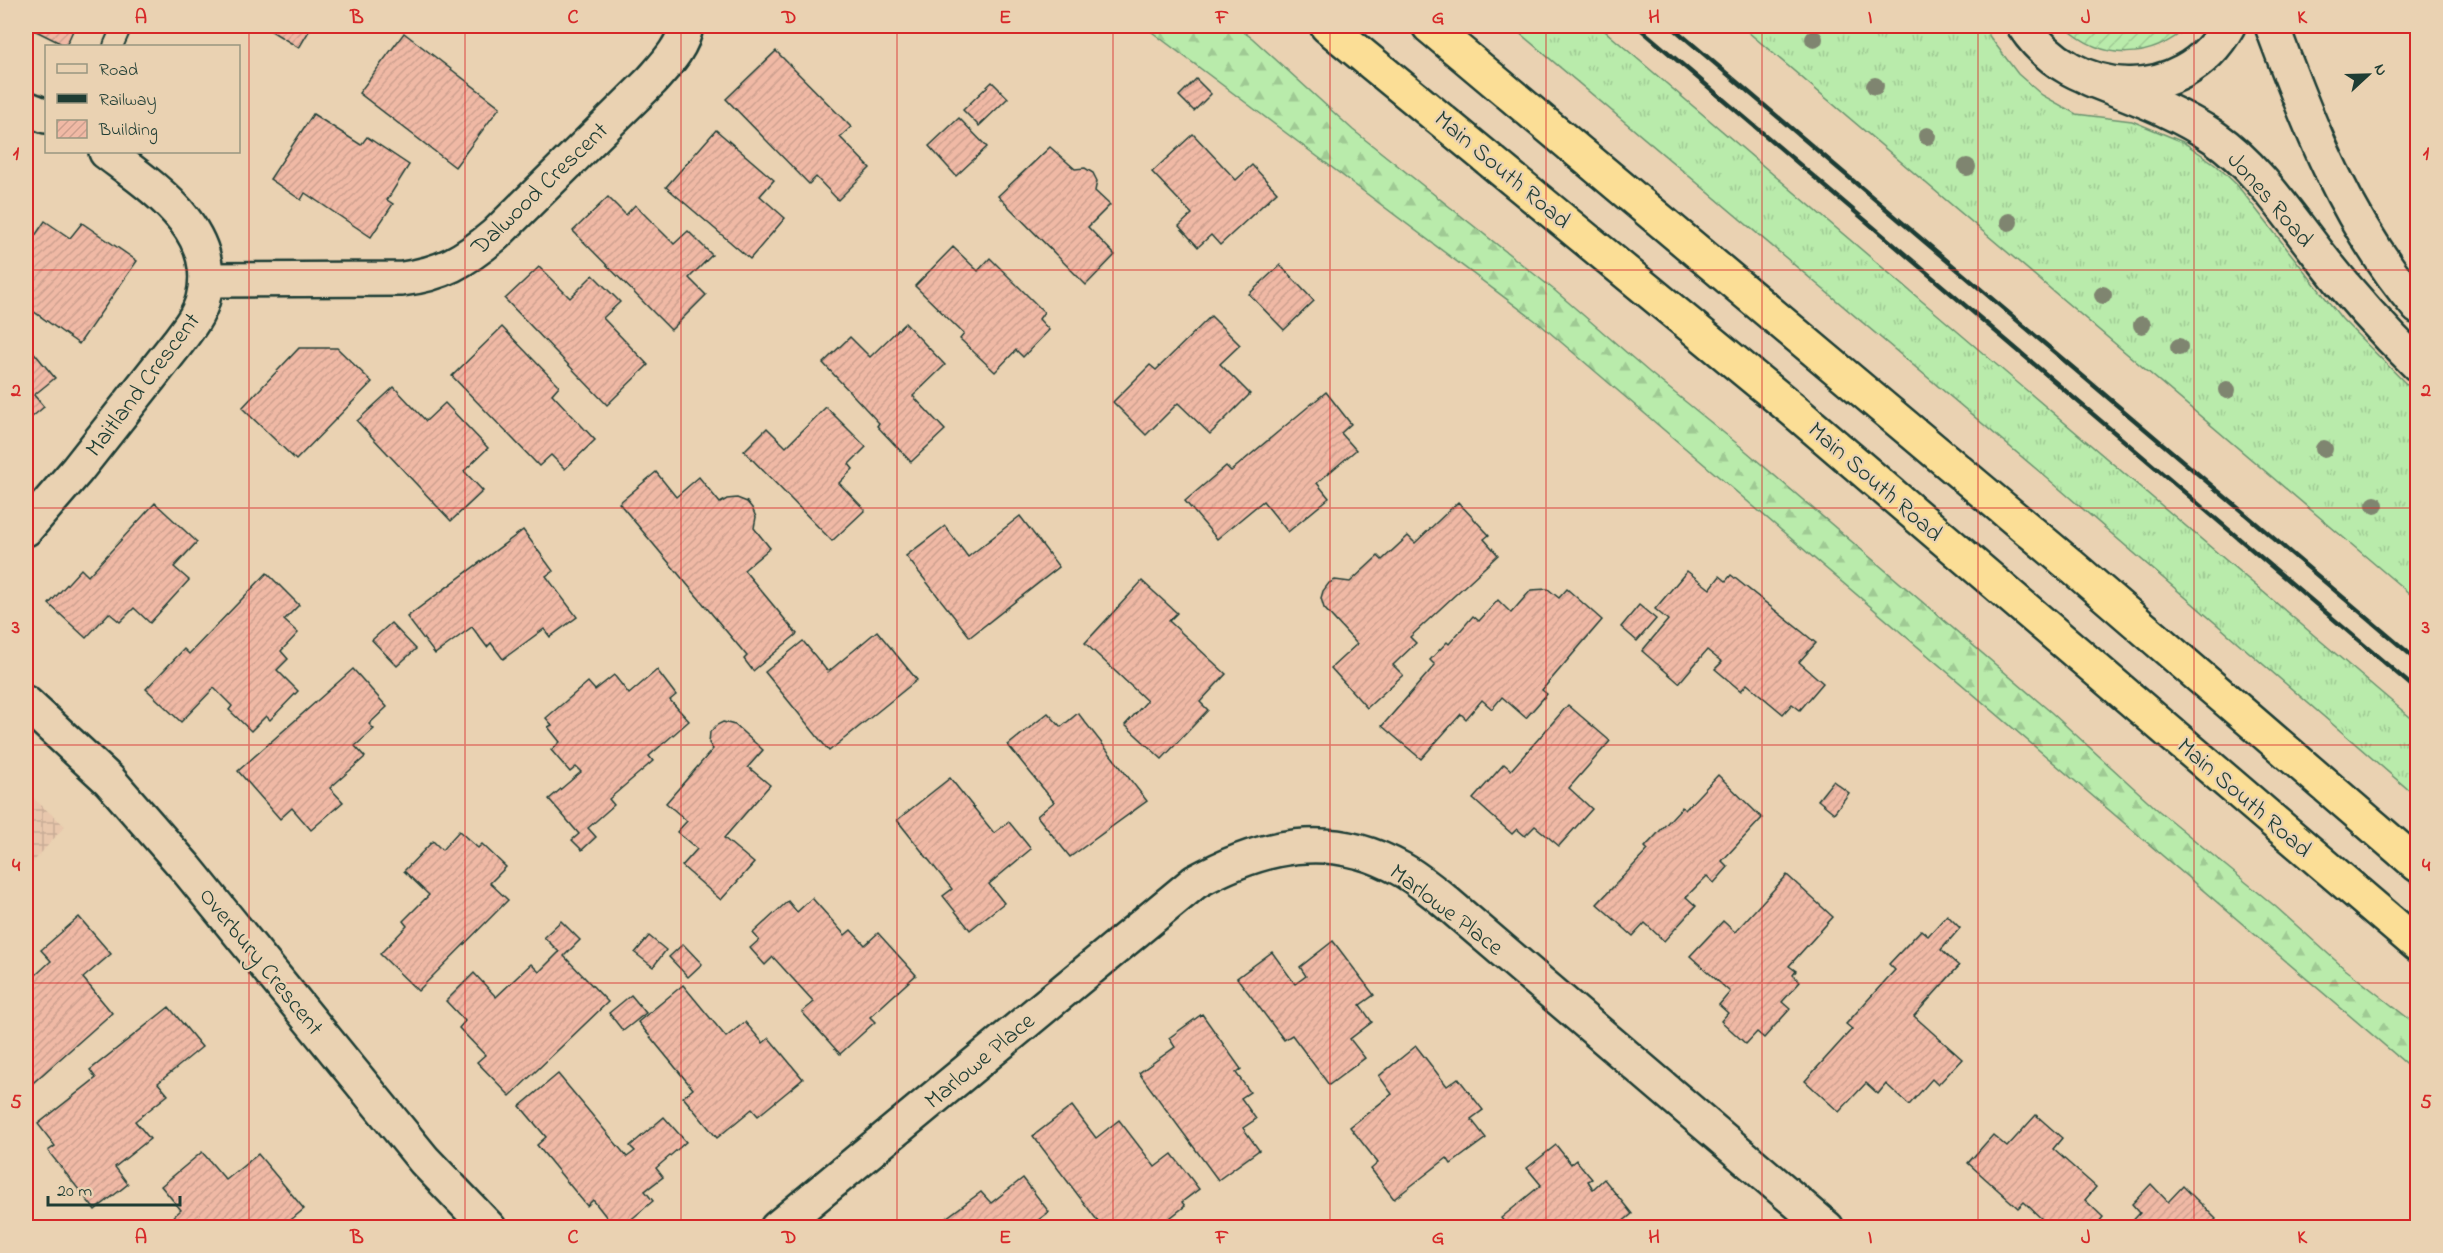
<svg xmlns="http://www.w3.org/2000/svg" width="2443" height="1253" viewBox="0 0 2443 1253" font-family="'Indie Flower',sans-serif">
<defs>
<pattern id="industrial-grid" width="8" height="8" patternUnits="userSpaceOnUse" patternTransform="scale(1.5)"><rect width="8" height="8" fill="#e8c7ac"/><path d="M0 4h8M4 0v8" fill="none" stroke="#c7ac95"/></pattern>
<pattern id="grass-tufts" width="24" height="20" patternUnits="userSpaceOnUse" patternTransform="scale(1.5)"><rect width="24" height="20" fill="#b9ebab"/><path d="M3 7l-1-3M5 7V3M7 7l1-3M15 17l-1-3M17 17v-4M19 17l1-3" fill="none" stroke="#9fca94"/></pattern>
<pattern id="forest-firs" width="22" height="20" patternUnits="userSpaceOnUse" patternTransform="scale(1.5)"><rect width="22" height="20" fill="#b9ebab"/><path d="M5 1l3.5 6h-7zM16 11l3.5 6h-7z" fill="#9fca94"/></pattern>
<pattern id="garden-furrows" width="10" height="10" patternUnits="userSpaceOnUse" patternTransform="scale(1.5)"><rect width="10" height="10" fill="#b9ebab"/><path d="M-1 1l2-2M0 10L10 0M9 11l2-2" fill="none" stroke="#9fca94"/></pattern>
<pattern id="building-hatch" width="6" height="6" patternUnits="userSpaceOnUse" patternTransform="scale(1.5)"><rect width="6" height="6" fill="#f0b9a5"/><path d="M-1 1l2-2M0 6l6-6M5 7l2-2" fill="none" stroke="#cda08f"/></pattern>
</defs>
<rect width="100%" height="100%" fill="#ead2b2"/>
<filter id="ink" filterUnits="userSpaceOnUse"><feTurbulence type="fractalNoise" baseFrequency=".0167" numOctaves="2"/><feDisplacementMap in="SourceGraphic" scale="12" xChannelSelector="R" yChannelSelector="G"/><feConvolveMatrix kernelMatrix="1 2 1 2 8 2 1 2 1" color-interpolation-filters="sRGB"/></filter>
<g filter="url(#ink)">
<polygon fill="url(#industrial-grid)" points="26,792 65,826 26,870"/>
<g fill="url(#grass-tufts)" stroke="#6c9470" stroke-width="1.5">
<polygon points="1511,26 1599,26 2417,723 2417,797 2047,478"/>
<polygon points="1741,26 1984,26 1990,37 2018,74 2042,95 2076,114 2132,121 2183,142 2215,164 2237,185 2342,319 2417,395 2417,600"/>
</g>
<polygon fill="url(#forest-firs)" stroke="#6c9470" stroke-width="1.5" points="1144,26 1235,26 1252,38 1353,130 1553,289 1649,372 1740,446 2052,713 2159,811 2276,907 2345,969 2417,1025 2417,1073 1541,325"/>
<path fill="url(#garden-furrows)" stroke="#6c9470" stroke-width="1.5" d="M2064,26h125c-39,35 -86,36 -125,0z"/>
<g fill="url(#building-hatch)" stroke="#1f3d34" stroke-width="1.5">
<polygon points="26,26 75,26 66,46"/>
<polygon points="263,26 312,26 299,48"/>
<polygon points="404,33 500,107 455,167 359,93"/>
<polygon points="776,51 851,127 840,137 870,168 838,200 816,177 809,184 726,99"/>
<polygon points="1196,79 1211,94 1194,111 1179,96"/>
<polygon points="992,82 1008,98 979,126 963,110"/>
<polygon points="313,114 361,145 367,137 409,165 387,200 393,204 371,237 305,193 301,200 270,179"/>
<polygon points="959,118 987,147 956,176 929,146"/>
<polygon points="716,130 774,180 760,196 785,218 750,259 666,187"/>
<polygon points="1193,134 1236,180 1252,165 1277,192 1220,245 1211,235 1198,247 1179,226 1192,214 1152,172"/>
<polygon points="1050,147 1075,169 1085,168 1093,173 1097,181 1095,191 1110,205 1088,227 1115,255 1086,285 998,196"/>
<polygon points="608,197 626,215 635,205 674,244 688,231 712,255 689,278 706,295 671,330 573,231"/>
<polygon points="45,221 70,238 82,223 137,261 79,344 26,306 26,265 32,256 26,251 26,249"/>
<polygon points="953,247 978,271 990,258 1044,312 1039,319 1049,330 1023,357 1016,350 995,372 960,339 964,334 915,286"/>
<polygon points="1280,265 1314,301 1284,330 1249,294"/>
<polygon points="539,267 570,298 593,275 620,302 603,318 648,365 607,405 505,299"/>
<polygon points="1211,316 1240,345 1220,364 1250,394 1210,434 1178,403 1146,435 1113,402 1150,365 1156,370"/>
<polygon points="905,323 945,365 913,396 945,430 911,462 877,426 879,423 823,363 850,337 870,357"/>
<polygon points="502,327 559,386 552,394 595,440 565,469 551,455 539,466 452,376"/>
<polygon points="26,343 55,378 34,395 44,407 26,422"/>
<polygon points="299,348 337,348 372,382 296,460 242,408"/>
<polygon points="394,387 426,421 445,403 488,448 464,471 483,491 451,521 357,421"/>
<polygon points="1326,392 1351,424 1341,433 1356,450 1317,483 1329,498 1288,532 1263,501 1217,539 1185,501 1226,466 1231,471"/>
<polygon points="826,407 866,447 849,464 853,469 839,483 865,510 832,541 744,451 767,428 786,447"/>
<polygon points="656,472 676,497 699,477 720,503 727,499 737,498 747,502 752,508 756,517 754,528 770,548 744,570 797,634 753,671 744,659 747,656 619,503"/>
<polygon points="1458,502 1489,535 1484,539 1498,555 1410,637 1416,643 1393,665 1403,675 1367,708 1331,668 1357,644 1324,608 1321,598 1323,591 1329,583 1335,580 1350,582 1378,556 1382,560 1408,536 1415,543"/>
<polygon points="155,503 197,542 174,567 189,580 150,623 134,608 120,622 109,613 86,638 49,604 81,569 88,576"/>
<polygon points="1020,516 1059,567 970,637 906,556 945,526 968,557"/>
<polygon points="523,530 553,571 546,576 577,617 550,637 544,629 503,659 491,643 487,647 472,627 435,654 407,617"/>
<polygon points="1687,571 1710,589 1720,576 1726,581 1731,575 1816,643 1799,662 1823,683 1800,710 1792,704 1783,714 1747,684 1741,691 1715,669 1722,662 1707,650 1679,683 1642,651 1668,620 1655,609"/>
<polygon points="267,573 299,605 284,620 298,633 281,651 288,659 277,670 298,691 270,720 266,716 251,731 229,710 232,706 214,688 181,722 146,689 184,649 189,654"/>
<polygon points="1142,581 1177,613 1169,621 1226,674 1200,702 1208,710 1162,759 1125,725 1147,701 1085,643"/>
<polygon points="1548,589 1559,598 1567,589 1602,620 1542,690 1547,694 1526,718 1502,697 1492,709 1482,700 1466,719 1461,714 1421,759 1382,726 1435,665 1430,660 1447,642 1449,644 1473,616 1479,621 1498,600 1511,613 1531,590"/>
<polygon points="1639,605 1656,619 1637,641 1621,627"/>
<polygon points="391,623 416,649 397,666 372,640"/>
<polygon points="877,631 917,680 829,751 765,672 803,641 828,672"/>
<polygon points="353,669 387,707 369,724 374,729 355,746 365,757 330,788 343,802 311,830 292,808 280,819 238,771"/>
<polygon points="657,670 676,695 670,700 689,721 649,756 653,761 609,799 614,805 588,828 596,837 582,850 572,840 579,834 549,799 581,772 576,767 570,772 551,750 560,742 548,727 552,725 546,718 588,682 595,690 614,675 629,694"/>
<polygon points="1568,705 1610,741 1569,788 1592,809 1559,846 1535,826 1525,836 1517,829 1512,834 1473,799 1504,764 1511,770"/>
<polygon points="1048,713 1061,727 1078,713 1147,801 1070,857 1037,816 1054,802 1008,745"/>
<polygon points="723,722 735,725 763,750 748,767 770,785 724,838 754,863 721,900 682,866 697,849 677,832 687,821 666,803 713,749 709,743 710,732 717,725"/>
<polygon points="1718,775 1762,818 1722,861 1728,867 1714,883 1707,876 1686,897 1696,906 1664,941 1645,923 1633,936 1597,904 1648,850 1645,847 1682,807 1685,810"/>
<polygon points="950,778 994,833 1009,822 1031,849 989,884 1004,903 970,930 943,896 952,889 897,820"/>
<polygon points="1833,781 1849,793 1834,813 1818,800"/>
<polygon points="459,831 478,848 482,844 506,867 490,883 508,900 418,991 380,954 407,926 403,921 429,895 404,871 433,841 442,850"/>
<polygon points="1787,875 1833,917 1789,966 1796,971 1793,975 1800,982 1782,1002 1790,1009 1764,1038 1757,1032 1746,1044 1721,1021 1728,1013 1719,1005 1730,992 1690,956 1723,921 1735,932"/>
<polygon points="812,898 845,935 851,930 865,945 878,933 916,975 870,1017 875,1022 840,1054 802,1012 814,1002 773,957 765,965 750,948 759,940 753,933 788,901 797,912"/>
<polygon points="1947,915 1960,928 1941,950 1959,966 1914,1016 1962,1059 1938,1085 1932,1079 1909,1105 1886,1084 1878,1094 1866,1083 1839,1112 1805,1081 1852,1029 1846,1024 1895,970 1889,964 1921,930 1928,936"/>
<polygon points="79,917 111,954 83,978 112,1013 26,1089 26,984 51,961 41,950"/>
<polygon points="561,921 580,940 564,956 608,1002 510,1096 477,1062 485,1055 459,1028 465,1021 446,1001 474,973 496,997 531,964 539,972 559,952 544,937"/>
<polygon points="649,936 666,950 653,967 635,953"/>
<polygon points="1333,941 1374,995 1360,1005 1372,1022 1350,1039 1365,1058 1329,1085 1292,1035 1284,1040 1237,978 1272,952 1295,984 1306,976 1300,967"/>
<polygon points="683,944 702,964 688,977 669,957"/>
<polygon points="683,985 726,1037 745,1022 763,1043 769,1038 803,1079 758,1116 752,1109 717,1138 683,1097 693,1089 638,1022"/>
<polygon points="631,995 646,1013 623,1031 609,1013"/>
<polygon points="169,1007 202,1047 158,1083 168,1095 135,1121 150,1139 115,1167 128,1184 95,1210 48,1151 55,1146 38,1124 96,1078 90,1070"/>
<polygon points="1202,1014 1241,1069 1236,1073 1250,1092 1241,1098 1256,1119 1243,1128 1259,1150 1218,1180 1139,1073 1175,1047 1169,1038"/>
<polygon points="1416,1046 1447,1086 1458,1078 1483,1110 1471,1119 1486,1138 1451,1164 1447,1158 1394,1199 1371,1169 1378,1163 1350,1127 1392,1094 1379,1076"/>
<polygon points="558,1074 627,1157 635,1151 630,1146 664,1117 686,1142 656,1168 663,1177 645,1191 653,1201 621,1228 615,1228 593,1200 587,1206 537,1145 546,1137 520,1106"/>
<polygon points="1072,1106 1096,1138 1119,1120 1155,1167 1172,1154 1199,1189 1182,1202 1185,1206 1157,1228 1103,1228 1033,1136"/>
<polygon points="2036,1115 2062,1138 2053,1149 2096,1187 2085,1200 2103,1217 2094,1228 2042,1228 2046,1223 2024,1202 2018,1208 1968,1163 1993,1135 2007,1147"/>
<polygon points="1556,1145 1571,1164 1576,1160 1592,1179 1588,1181 1593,1189 1604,1179 1632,1214 1615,1228 1509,1228 1501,1218 1541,1185 1527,1168"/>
<polygon points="202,1152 226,1180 258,1154 304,1209 281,1228 161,1228 181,1210 161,1186"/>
<polygon points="1023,1178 1049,1212 1037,1221 1042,1228 947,1228 942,1221 981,1192 991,1203"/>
<polygon points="2151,1184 2168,1202 2183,1186 2216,1219 2208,1228 2126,1228 2140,1213 2132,1204"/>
</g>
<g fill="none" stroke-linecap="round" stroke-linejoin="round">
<g stroke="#1f3d34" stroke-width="22">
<polyline id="lane" points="113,46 122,26"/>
</g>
<g stroke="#1f3d34" stroke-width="38">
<g id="street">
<polyline points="26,108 46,116"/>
<path d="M206,280l196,-1c40,-5 62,-18 93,-44l157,-155c13,-15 31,-33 34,-54"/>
<path d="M26,529l51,-59 101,-128c10,-13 21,-27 25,-43 18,-69 -51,-112 -97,-147"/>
<polyline points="26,703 109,780 186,868 424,1160 489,1228"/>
</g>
</g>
<g stroke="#1f3d34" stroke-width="38">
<g id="secondary">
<path d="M2024,26c49,74 158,82 204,0"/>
<path d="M2272,26c37,100 75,198 146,281"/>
<path d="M2090,79c42,17 86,32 124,58 42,29 72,75 103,115 31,40 65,78 101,113"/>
<path d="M777,1228l418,-346c67,-37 135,-53 206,-13 13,7 26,18 38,27l388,332"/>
</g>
</g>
<g stroke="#1f3d34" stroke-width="38">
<g id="highway">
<polyline points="1327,26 1792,409 2418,945"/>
<polyline points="1429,26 2069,564 2418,865"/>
</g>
</g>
<use href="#lane" stroke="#ead2b2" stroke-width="18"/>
<use href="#street" stroke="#ead2b2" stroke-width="33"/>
<use href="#secondary" stroke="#ead2b2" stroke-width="33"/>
<use href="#highway" stroke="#fbde96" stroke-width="33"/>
<g stroke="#1f3d34" stroke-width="4.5">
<polyline points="1637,26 2418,691"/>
<polyline points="1671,26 2418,661"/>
</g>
</g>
<g fill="#7f8570">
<circle cx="1814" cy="39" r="9"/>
<circle cx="1875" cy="86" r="9"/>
<circle cx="1927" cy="136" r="9"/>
<circle cx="1967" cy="167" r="9"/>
<circle cx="2009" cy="222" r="9"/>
<circle cx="2103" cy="295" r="9"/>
<circle cx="2142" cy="325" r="9"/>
<circle cx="2179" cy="347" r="9"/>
<circle cx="2227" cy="390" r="9"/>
<circle cx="2324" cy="449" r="9"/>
<circle cx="2375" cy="505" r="9"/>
</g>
</g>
<path fill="none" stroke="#d62828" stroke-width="1.5" stroke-opacity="0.55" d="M249,26v1202M465,26v1202M681,26v1202M897,26v1202M1113,26v1202M1330,26v1202M1546,26v1202M1762,26v1202M1978,26v1202M2194,26v1202M26,270h2392M26,508h2392M26,745h2392M26,983h2392"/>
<g text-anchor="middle" stroke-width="4.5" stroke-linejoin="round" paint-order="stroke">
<g font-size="24" fill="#1f3d34" stroke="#ead2b2">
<text transform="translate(1503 169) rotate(40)" y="8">Main South Road</text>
<text transform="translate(539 188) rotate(-44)" y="8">Dalwood Crescent</text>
<text transform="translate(2271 199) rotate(49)" y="8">Jones Road</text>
<text transform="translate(142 384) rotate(-53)" y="8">Maitland Crescent</text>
<text transform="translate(1876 481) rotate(41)" y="8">Main South Road</text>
<text transform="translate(2245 797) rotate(41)" y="8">Main South Road</text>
<text transform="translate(1447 909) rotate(37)" y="8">Marlowe Place</text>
<text transform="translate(262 961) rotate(51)" y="8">Overbury Crescent</text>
<text transform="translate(979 1060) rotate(-40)" y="8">Marlowe Place</text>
</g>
</g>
<rect width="2443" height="1253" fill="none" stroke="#ead2b2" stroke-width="66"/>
<rect x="45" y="45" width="195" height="108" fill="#ead2b2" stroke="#999680" stroke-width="1.5"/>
<rect x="57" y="64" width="30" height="9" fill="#ead2b2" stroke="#999680" stroke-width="1.5"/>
<text x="99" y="75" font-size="18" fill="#1f3d34">Road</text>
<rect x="57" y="94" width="30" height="9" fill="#1f3d34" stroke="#999680" stroke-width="1.5"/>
<text x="99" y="105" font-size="18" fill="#1f3d34">Railway</text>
<rect x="57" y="120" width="30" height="18" fill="url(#building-hatch)" stroke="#999680" stroke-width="1.5"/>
<text x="99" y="135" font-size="18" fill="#1f3d34">Building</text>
<g transform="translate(2368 75) rotate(68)" stroke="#ead2b2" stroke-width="4.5" paint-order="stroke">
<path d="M0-4.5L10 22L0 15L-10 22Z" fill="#1f3d34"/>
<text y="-9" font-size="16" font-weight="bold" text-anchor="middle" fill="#1f3d34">N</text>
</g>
<path d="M48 1196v9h132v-9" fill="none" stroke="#1f3d34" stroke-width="3"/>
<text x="57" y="1196" font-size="18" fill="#1f3d34" stroke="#ead2b2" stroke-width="4.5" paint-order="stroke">20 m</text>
<rect x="33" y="33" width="2377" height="1187" fill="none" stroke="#d62828" stroke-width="2"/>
<g font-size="20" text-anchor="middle" font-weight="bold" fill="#d62828">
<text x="141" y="23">A</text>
<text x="357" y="23">B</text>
<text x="573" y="23">C</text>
<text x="789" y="23">D</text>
<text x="1005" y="23">E</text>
<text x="1222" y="23">F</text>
<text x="1438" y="23">G</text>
<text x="1654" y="23">H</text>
<text x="1870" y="23">I</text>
<text x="2086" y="23">J</text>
<text x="2302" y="23">K</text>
<text x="16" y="159">1</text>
<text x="2426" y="159">1</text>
<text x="16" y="396">2</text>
<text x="2426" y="396">2</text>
<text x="16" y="633">3</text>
<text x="2426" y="633">3</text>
<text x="16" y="871">4</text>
<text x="2426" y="871">4</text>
<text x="16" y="1108">5</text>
<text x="2426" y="1108">5</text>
<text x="141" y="1243">A</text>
<text x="357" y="1243">B</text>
<text x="573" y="1243">C</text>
<text x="789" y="1243">D</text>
<text x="1005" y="1243">E</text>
<text x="1222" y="1243">F</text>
<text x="1438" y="1243">G</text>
<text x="1654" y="1243">H</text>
<text x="1870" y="1243">I</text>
<text x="2086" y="1243">J</text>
<text x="2302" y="1243">K</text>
</g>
</svg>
